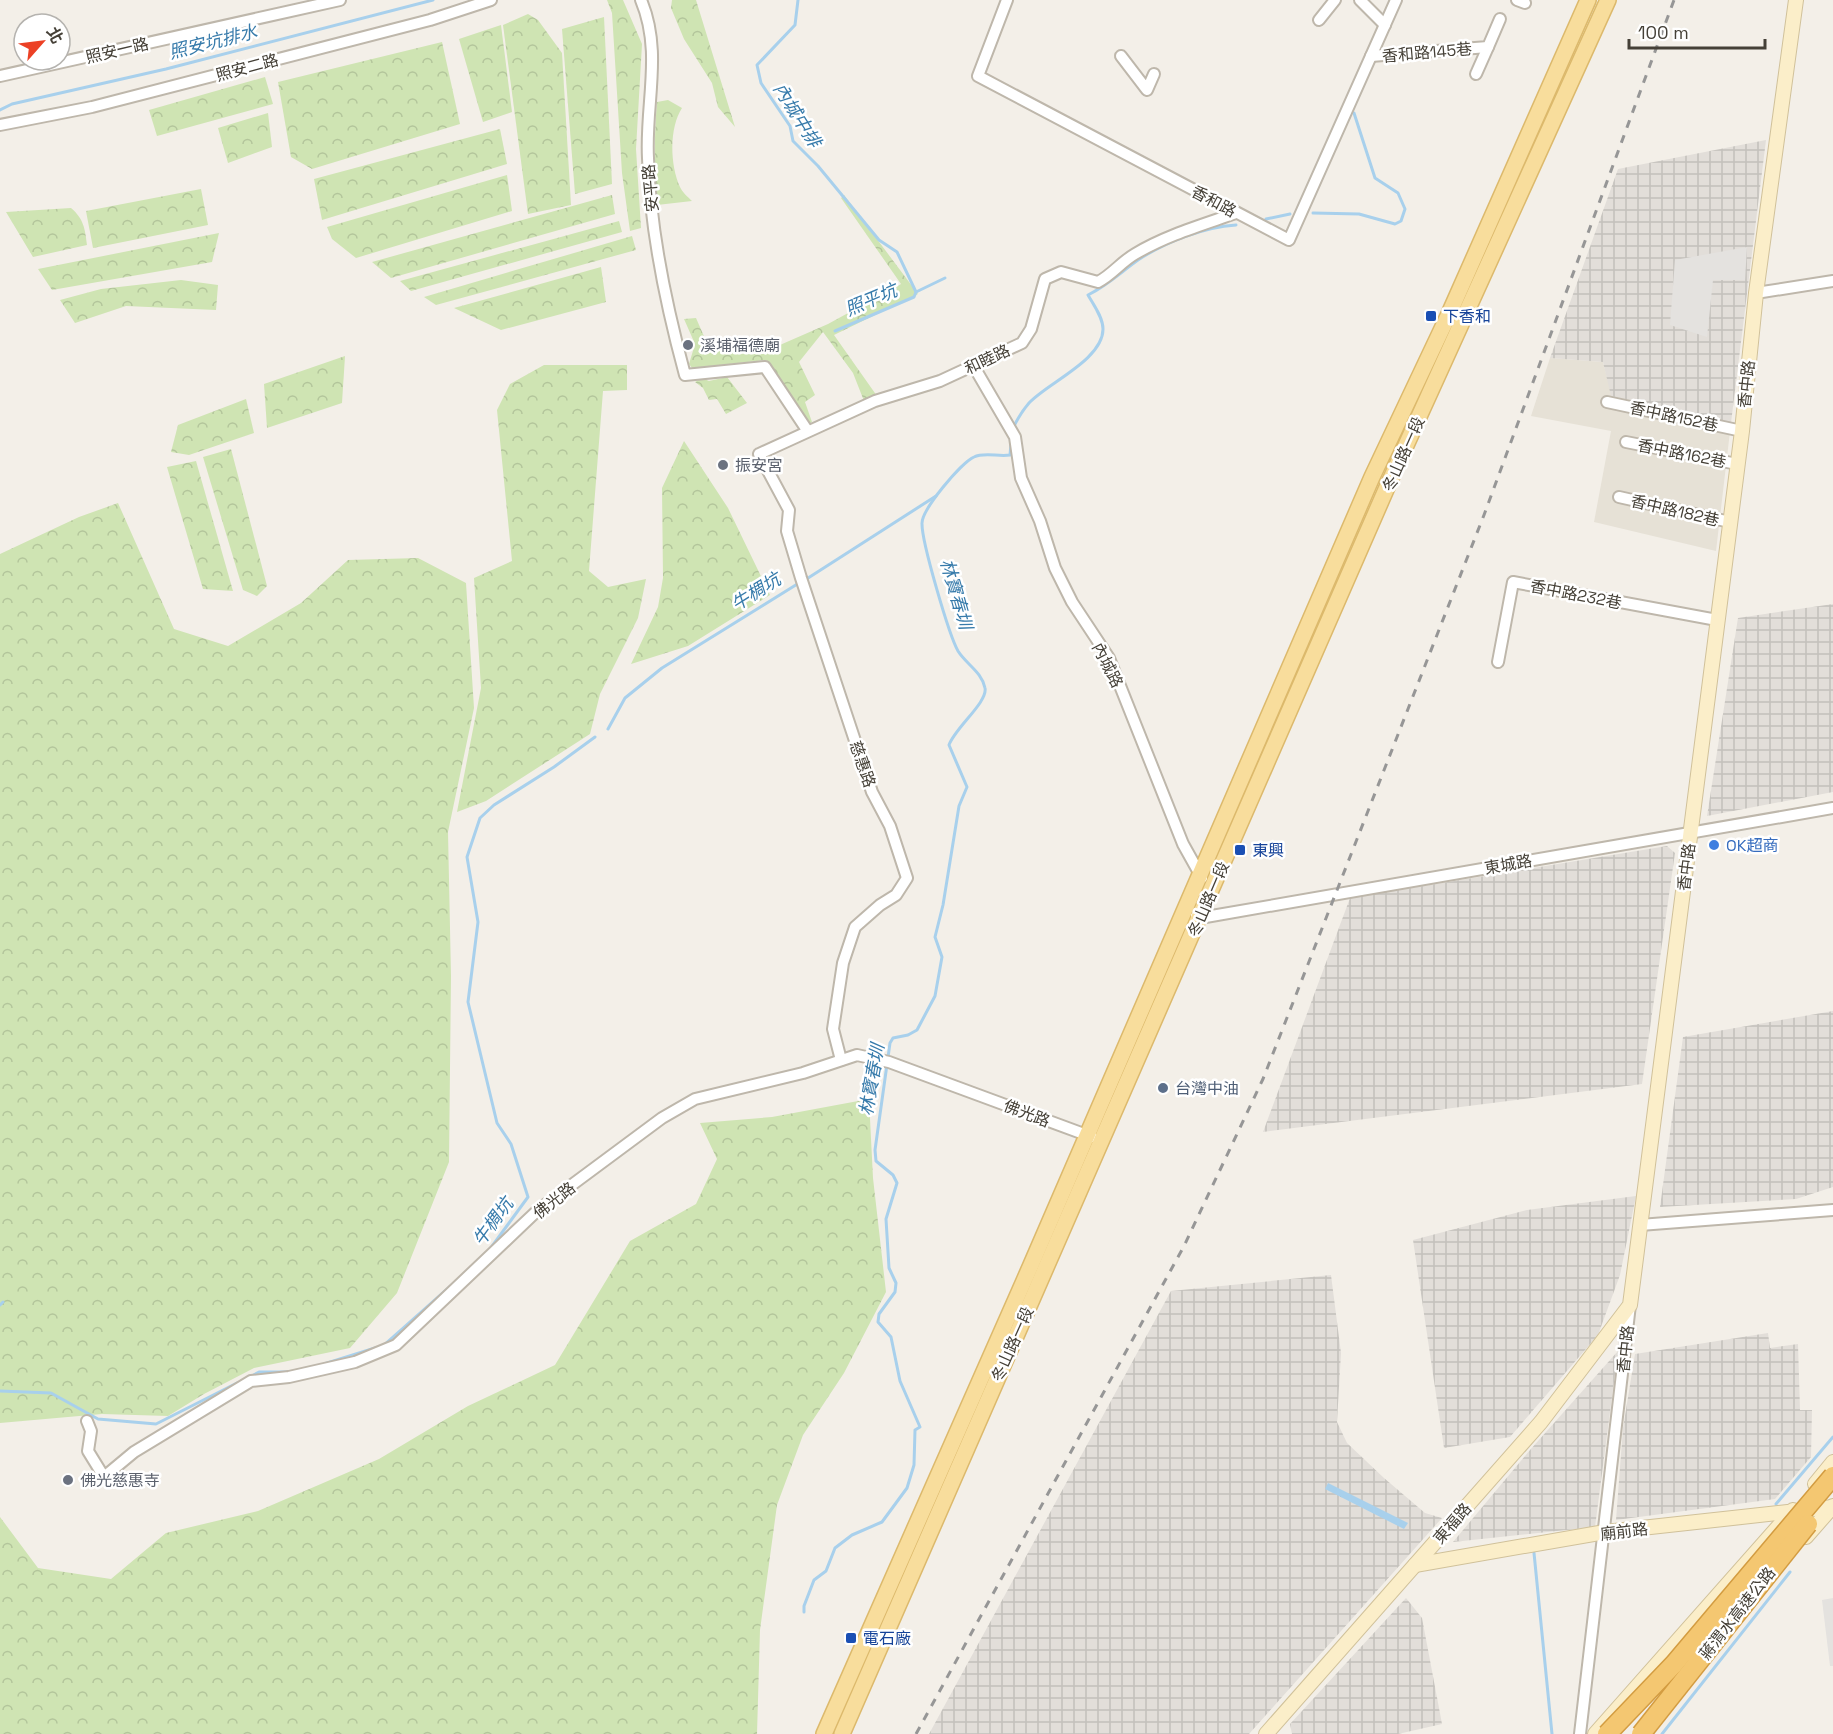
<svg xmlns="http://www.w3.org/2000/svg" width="1833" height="1734" viewBox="0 0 1833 1734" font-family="'Space Grotesk','Noto Sans TC',sans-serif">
<defs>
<pattern id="industrial-grid" width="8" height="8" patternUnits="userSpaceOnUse" patternTransform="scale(1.5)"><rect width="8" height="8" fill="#e2ded9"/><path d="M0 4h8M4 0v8" fill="none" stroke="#c3c0bb"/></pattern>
<pattern id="forest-crowns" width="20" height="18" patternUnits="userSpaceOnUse" patternTransform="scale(1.5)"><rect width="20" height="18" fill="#cfe4b3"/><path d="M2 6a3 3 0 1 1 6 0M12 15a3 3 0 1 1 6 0" fill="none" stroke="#b3c59b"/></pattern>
<pattern id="water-ripples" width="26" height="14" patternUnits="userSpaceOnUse" patternTransform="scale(1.5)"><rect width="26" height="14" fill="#a8d0ec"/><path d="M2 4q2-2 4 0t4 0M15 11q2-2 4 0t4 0" fill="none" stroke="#8baac0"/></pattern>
</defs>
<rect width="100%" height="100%" fill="#f3efe8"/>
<polygon fill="#e6e1d6" points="1550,358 1603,362 1612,396 1731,423 1716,551 1594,522 1611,431 1531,416"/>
<g fill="url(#industrial-grid)">
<polygon points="1766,140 1731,423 1611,396 1603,362 1550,358 1618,169"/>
<polygon points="1833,604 1833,792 1707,816 1738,618"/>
<polygon points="1667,846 1675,853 1642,1084 1263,1132 1350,898"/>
<polygon points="1833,1011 1833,1187 1796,1199 1660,1207 1683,1037"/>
<polygon points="1636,1196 1620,1275 1598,1335 1510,1437 1444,1448 1413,1240 1527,1210"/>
<polygon points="1331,1275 1341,1353 1337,1422 1347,1443 1384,1478 1425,1513 1442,1518 1249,1734 929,1734 1171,1291"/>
<polygon points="1768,1333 1770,1348 1798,1344 1800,1410 1812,1410 1811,1457 1775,1499 1616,1520 1623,1428 1635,1354"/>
<polygon points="1618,1351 1595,1527 1453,1542 1530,1450"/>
<polygon points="1406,1598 1422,1618 1442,1724 1398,1734 1292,1734 1290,1724"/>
</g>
<g fill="url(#forest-crowns)">
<polygon points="607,0 623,0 642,44 636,149 641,228 630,231 622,173 612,13"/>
<polygon points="672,0 696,0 735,127 718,107 712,83 684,39 671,8"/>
<polygon points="528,14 538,20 562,53 571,205 528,214 503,25"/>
<polygon points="604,17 612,184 575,194 562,29"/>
<polygon points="501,25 512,112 483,122 459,39"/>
<polygon points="442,42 460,124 312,169 291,157 278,82"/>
<polygon points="265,77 273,104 157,136 149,110"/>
<path d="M668,100l14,8c-13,20 -12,57 -2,79 2,5 8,10 12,14l-35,4c-3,-35 -3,-67 0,-103z"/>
<polygon points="268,113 272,147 228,163 218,128"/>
<polygon points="500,129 507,164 322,220 314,179"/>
<polygon points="507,175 512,211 356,258 332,239 327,227"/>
<polygon points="201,189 208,225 93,248 86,211"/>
<polygon points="612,195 615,214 391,278 372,262"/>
<polygon points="844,195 918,294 834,335 877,396 864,401 853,373 823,332 799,362 815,395 805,402 812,422 807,425 766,360 692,368 689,364 695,344 684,319 696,318 710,350 773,348 828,324 901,284 841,198"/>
<path d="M71,208c13,11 14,21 16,37l-54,12 -27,-45z"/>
<polygon points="619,221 622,232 411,291 400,281"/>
<polygon points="219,233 212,262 52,290 38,269"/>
<polygon points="632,236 636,250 436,305 424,297"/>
<polygon points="601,267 606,302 501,330 454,308"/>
<polygon points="181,280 218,285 216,310 126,306 75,323 60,300 101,289"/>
<polygon points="345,356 342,403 267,428 264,384"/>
<polygon points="544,365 627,365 627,390 603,391 589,571 608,587 646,579 638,618 600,694 590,734 486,801 457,812 481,688 474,578 512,561 497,410 510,384"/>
<polygon points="727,377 747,403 726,414 717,399 709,400 703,388 695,382 702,378 709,381"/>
<polygon points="246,399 254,433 189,455 171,452 178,425"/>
<polygon points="684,441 728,508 770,595 688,646 631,664 658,607 663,578 662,488"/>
<polygon points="231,449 267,586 257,596 243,590 203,457"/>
<polygon points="196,461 233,591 203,589 167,467"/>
<polygon points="118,503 174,629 228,646 301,603 348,560 418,558 466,583 474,708 448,832 451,976 449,1162 397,1293 350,1348 254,1368 204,1394 168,1416 102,1414 0,1423 0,554 79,517"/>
<polygon points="869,1099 873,1178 886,1292 844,1373 803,1435 777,1505 760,1630 757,1734 0,1734 0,1517 38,1568 111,1579 166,1533 258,1511 379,1459 468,1406 555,1365 630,1241 696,1204 717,1159 700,1123 772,1117"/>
</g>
<g fill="#e4e2df">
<polygon points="1747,247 1745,280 1713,280 1707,337 1670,325 1675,260"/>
<polygon points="1833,1598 1833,1666 1830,1666 1822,1600"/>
</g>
<polygon fill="url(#water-ripples)" points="1328,1483 1408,1523 1404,1529 1325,1489"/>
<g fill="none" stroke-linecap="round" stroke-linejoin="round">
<g stroke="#a8d0ec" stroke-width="3">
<polyline points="798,0 795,25 757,65 761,83 790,126 793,141 818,166 879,240 897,252 916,292"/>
<polyline points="0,110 12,104 166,69 433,0"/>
<polyline points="1313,213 1359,214 1395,224 1401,221 1405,209 1398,193 1375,178 1354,113"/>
<polyline points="1266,219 1290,214"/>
<polyline points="835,331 914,297 916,292 945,278"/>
<path d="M1014,426c4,-8 9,-16 15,-23 18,-20 74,-43 74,-74 0,-12 -10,-25 -15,-34 20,-10 33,-23 50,-35 27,-18 66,-33 98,-35"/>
<polyline points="805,580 936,496"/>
<polyline points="608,729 625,698 662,668 799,583"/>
<polyline points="490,1249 528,1197 511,1144 497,1123 468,1002 478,922 467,857 480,818 494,805 554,767 595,737"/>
<polyline points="0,1305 3,1302"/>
<polyline points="384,1345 455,1282"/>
<polyline points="324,1364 375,1348"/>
<polyline points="248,1378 259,1372 291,1372"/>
<polyline points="0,1391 51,1393 98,1419 156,1424 237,1383"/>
<polyline points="1776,1504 1833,1437"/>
<polyline points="1534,1553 1552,1734"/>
<path d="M804,1612v-6l10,-26 12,-9 9,-23 17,-13 30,-13 25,-34 7,-23 1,-35 5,-3 -20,-46 -9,-44 -13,-15 1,-8 16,-22 1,-9 -7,-15 -3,-49 11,-36 -4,-8 -17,-14 -1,-11 15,-107 3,-5 15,-3 9,-5 18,-34 7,-39 -7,-20 8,-32 16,-99 8,-19 -18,-42c6,-17 39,-43 36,-57 -3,-16 -19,-24 -27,-37 -9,-16 -36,-108 -36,-127 -1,-14 39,-61 52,-67 10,-5 25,0 36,-2l1,-11"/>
<polyline points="1662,1734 1790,1572"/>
</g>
<g stroke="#beb7ab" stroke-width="14">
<g id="street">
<path d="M641,0c22,52 4,104 7,158 2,73 18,147 37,217l80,-8 42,63"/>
<polyline points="1007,0 978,76 1289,240 1396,0"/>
<polyline points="1360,0 1385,25"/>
<polyline points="1517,0 1525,3"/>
<polyline points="1319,20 1335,0"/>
<polyline points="1121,56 1147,90 1154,74"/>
<polyline points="1371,56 1488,47 1500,19"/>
<polyline points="1476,74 1488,47"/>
<polyline points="0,76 340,0"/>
<polyline points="0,125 92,107 430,20 491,0"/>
<polyline points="1756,293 1833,281"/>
<polyline points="973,365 1015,437 1021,478 1040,521 1055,568 1072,602 1109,658 1183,844 1202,878"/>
<polyline points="1607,402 1742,431"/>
<polyline points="1626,442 1737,464"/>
<polyline points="1619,497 1730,522"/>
<polyline points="1498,662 1513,582 1717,620"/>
<polyline points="1196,916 1200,918 1833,808"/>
<path d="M841,1060l-8,-31 10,-66 12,-36 25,-22 16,-10 11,-17 -17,-52 -18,-34 -71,-214 -14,-47 2,-21 -30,-56 116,-53 65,-20 82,-38 9,-14 14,-50 16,-7 37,10c14,-7 23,-20 37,-28 32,-19 67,-29 101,-41"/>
<polyline points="1640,1225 1833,1210"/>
<polyline points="87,1421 91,1431 88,1451 104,1477 134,1452 251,1381 289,1377 355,1362 396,1345 538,1210 662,1118 695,1099 803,1073 857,1055 889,1062 1092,1137"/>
<polyline points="1580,1734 1630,1305"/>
</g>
</g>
<g stroke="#d0c19a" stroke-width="16">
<g id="secondary">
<polyline points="1815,1484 1833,1462"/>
<polyline points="1806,1537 1833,1506"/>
<polyline points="1415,1565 1605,1532 1833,1507"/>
<polyline points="1266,1734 1541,1422 1630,1305 1742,431 1756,293 1796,0"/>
<polyline points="1595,1734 1793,1510"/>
</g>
</g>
<g stroke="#dcb96c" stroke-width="18">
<g id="primary">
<polyline points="824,1734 1031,1265 1372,477 1449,314 1588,0"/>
<polyline points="842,1734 1388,485 1608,0"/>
</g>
</g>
<use href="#street" stroke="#fff" stroke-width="10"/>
<use href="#secondary" stroke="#fbeec9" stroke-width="14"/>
<use href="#primary" stroke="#f8dd9c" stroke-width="15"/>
<polyline stroke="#969696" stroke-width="3" stroke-dasharray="8 8" stroke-linecap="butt" points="916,1734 1184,1246 1263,1079 1484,515 1674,0"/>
<g stroke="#d39c41" stroke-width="21" stroke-linecap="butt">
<g id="highway-bridge">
<polyline points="1607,1734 1674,1664 1833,1476"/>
<polyline points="1641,1734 1808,1524"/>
</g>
</g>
<use href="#highway-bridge" stroke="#f4c771" stroke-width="18"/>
</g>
<g fill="#1a4fb4" stroke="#fff" stroke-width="2">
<rect x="1425" y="310" width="12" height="12" rx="3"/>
<rect x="1234" y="844" width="12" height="12" rx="3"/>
<rect x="845" y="1632" width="12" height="12" rx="3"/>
</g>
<g fill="#6b7280" stroke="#fff" stroke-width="2">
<circle cx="688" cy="345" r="6"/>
<circle cx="723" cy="465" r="6"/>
<circle cx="68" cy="1480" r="6"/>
</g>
<circle fill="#3f7fe0" stroke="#fff" stroke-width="2" cx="1714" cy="845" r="6"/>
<circle fill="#5c6f8a" stroke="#fff" stroke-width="2" cx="1163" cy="1088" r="6"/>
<g text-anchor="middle" stroke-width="5" stroke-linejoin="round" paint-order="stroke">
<g font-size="16" fill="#454037" stroke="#fff">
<text transform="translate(117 50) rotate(-13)" y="6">照安一路</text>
<text transform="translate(1427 52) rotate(-5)" y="6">香和路145巷</text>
<text transform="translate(247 67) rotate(-15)" y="6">照安二路</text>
<text transform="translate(650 188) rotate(-95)" y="6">安平路</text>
<text transform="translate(1214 201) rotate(28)" y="6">香和路</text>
<text transform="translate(987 359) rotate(-25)" y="6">和睦路</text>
<text transform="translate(1746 384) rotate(-84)" y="6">香中路</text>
<text transform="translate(1674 416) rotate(12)" y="6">香中路152巷</text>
<text transform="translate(1682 453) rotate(11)" y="6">香中路162巷</text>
<text transform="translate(1403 454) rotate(-66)" y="6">冬山路一段</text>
<text transform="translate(1675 510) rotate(13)" y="6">香中路182巷</text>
<text transform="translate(1576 594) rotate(11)" y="6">香中路232巷</text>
<text transform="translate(1108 665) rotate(63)" y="6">內城路</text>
<text transform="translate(863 764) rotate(71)" y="6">慈惠路</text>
<text transform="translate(1508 864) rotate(-10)" y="6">東城路</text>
<text transform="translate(1686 867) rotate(-83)" y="6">香中路</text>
<text transform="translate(1208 899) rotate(-67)" y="6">冬山路一段</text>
<text transform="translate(1027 1113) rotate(21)" y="6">佛光路</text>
<text transform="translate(554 1200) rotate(-38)" y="6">佛光路</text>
<text transform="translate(1012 1344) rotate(-66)" y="6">冬山路一段</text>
<text transform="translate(1625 1349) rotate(-84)" y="6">香中路</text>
<text transform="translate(1452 1523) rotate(-49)" y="6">東福路</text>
<text transform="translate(1624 1531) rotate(-7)" y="6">廟前路</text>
<text transform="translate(1737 1613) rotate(-52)" y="6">蔣渭水高速公路</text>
</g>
<g font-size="16" fill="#164399" stroke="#fff" text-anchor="start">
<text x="1443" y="322">下香和</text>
<text x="1252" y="856">東興</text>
<text x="863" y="1644">電石廠</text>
</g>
<g font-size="16" fill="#5b616d" stroke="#fff" text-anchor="start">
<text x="700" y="351">溪埔福德廟</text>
<text x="735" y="471">振安宮</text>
<text x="80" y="1486">佛光慈惠寺</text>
</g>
<g font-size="16" fill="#366cbe" stroke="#fff" text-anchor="start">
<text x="1726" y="851">OK超商</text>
</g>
<g font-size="16" fill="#4e5e75" stroke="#fff" text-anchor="start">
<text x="1175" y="1094">台灣中油</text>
</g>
<g font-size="18" font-style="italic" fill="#377bab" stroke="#fff">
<text transform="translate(213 42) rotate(-14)" y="6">照安坑排水</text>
<text transform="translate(797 115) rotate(58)" y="6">內城中排</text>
<text transform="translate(871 300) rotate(-23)" y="6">照平坑</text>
<text transform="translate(756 592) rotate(-32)" y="6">牛椆坑</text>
<text transform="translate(956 594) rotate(74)" y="6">林寶春圳</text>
<text transform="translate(872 1080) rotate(-80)" y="6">林寶春圳</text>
<text transform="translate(493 1222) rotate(-54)" y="6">牛椆坑</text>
</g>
</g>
<g transform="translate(42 42) rotate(62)"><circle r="28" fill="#ffffff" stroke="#b5b3af" stroke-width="1.5"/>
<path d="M0-4.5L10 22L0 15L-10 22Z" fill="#ec4125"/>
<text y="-9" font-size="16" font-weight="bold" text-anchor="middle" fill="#454037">北</text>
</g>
<path d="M1629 39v9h136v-9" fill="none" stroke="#454037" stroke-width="3"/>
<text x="1638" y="39" font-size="18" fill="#454037" stroke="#ffffff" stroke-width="4.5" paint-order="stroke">100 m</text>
</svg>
